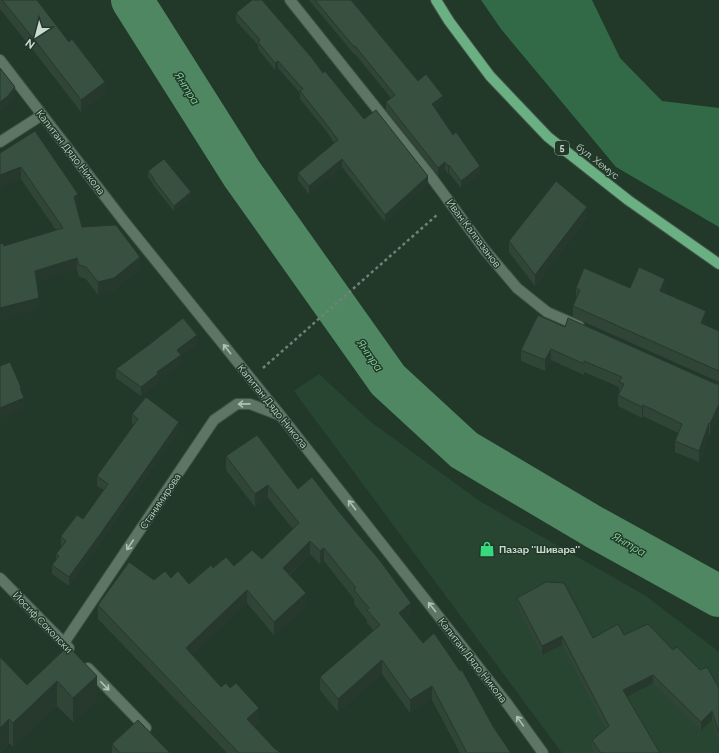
<svg xmlns="http://www.w3.org/2000/svg" width="719" height="753" viewBox="0 0 719 753" font-family="Raleway,sans-serif">
<rect width="100%" height="100%" fill="#22392a"/>
<polygon fill="#284532" points="319,374 371,422 481,502 646,596 719,652 719,753 562,753 294,391"/>
<polygon fill="#326a47" points="481,0 592,0 620,58 662,101 719,108 719,227 616,167 501,29"/>
<g fill="none" stroke-linecap="round" stroke-linejoin="round">
<polyline stroke="#4f8762" stroke-width="42" points="132,0 242,174 388,380 464,450 594,527 719,596"/>
<g stroke="#415447" stroke-width="12">
<g id="minor">
<polyline points="290,0 429,174 484,249 517,288 547,312 579,326"/>
<polyline points="0,60 123,220 281,416 506,702 543,753"/>
<polyline points="0,142 42,115"/>
<polyline points="0,578 69,648"/>
<polyline points="64,643 214,420 237,404 250,404 279,415"/>
<polyline points="88,668 146,728"/>
</g>
</g>
<g stroke="#415447" stroke-width="12">
<polyline id="major" points="436,0 449,21 490,76 548,137 628,200 719,264"/>
</g>
<polyline stroke="#708275" stroke-width="2.5" stroke-dasharray="3 3" stroke-linecap="butt" points="263,368 438,214"/>
<use href="#minor" stroke="#5d7664" stroke-width="10"/>
<use href="#major" stroke="#6bb083" stroke-width="10"/>
</g>
<g fill="#304536">
<polygon points="0,0 37,0 105,93 81,112 37,55 0,9"/>
<polygon points="309,0 361,0 355,4 418,81 443,104 435,109 480,174 461,188 449,173 448,174 445,169 438,175 386,110 386,102 391,98 355,54 354,54"/>
<polygon points="236,13 323,73 364,119 428,184 385,222 342,167 309,194 298,180 298,173 334,143 327,132 300,99 300,93 278,68 275,70 258,49 258,45 236,21"/>
<polygon points="0,153 78,206 76,207 82,227 140,269 114,290 98,295 86,279 79,277 77,270 37,282 39,310 4,246 56,230 21,179"/>
<polygon points="148,171 191,198 174,211 153,185 153,184 148,177"/>
<polygon points="587,218 535,286 509,252 509,241"/>
<polygon points="576,288 630,288 665,290 664,293 706,322 705,325 719,331 719,382 573,317 573,306 576,299"/>
<polygon points="565,327 719,384 719,415 710,435 709,434 699,462 675,452 675,441 678,433 643,416 642,418 618,406 618,395 619,393 619,387 584,372 584,375 551,360 545,371 521,361 521,350"/>
<polygon points="197,344 181,356 181,364 158,380 158,383 141,396 116,378 116,369"/>
<polygon points="132,414 179,431 101,541 101,542 69,586 52,574 52,565 56,560 56,554 62,546 61,546 61,536 83,519 104,490 97,486 97,476 134,425 132,423"/>
<polygon points="226,456 298,489 411,616 405,621 494,728 511,753 460,753 432,700 410,713 382,674 338,712 320,690 320,677 374,631 367,623 367,620 354,604 354,599 324,561 320,564 310,554 290,575 306,607 274,635 247,603 193,655 221,687 259,721 254,726 275,749 280,753 227,753 98,619 98,605 154,580 171,578 189,584 213,568 234,566 262,559 293,529 268,498 255,507 226,470"/>
<polygon points="517,598 593,638 624,635 673,650 719,688 719,742 712,720 701,731 653,683 627,697 660,753 595,753 592,748 592,740 606,729 562,645 542,655 517,606"/>
<polygon points="68,646 97,700 73,722 57,706 13,747 9,743 0,752 0,657 27,685"/>
<polygon points="112,744 170,753 112,753"/>
</g>
<g fill="#27382c">
<polygon points="351,0 361,0 351,7"/>
<polygon points="278,61 278,68 275,70 275,63"/>
<polygon points="105,82 105,93 81,112 81,100"/>
<polygon points="15,87 15,98 7,107 0,112 0,102"/>
<polygon points="443,96 443,104 432,112 432,104"/>
<polygon points="342,159 342,167 309,194 309,186"/>
<polygon points="445,162 445,169 438,175 438,168"/>
<polygon points="449,165 449,173 448,174 448,166"/>
<polygon points="480,166 480,174 461,188 461,181"/>
<polygon points="21,167 21,179 0,188 0,175"/>
<polygon points="428,176 428,184 385,222 385,215"/>
<polygon points="191,192 191,198 174,211 174,206"/>
<polygon points="78,194 78,206 74,209 74,197"/>
<polygon points="587,207 587,218 535,286 535,275"/>
<polygon points="140,257 140,269 114,290 98,295 98,282"/>
<polygon points="77,258 77,270 35,283 35,271"/>
<polygon points="665,279 665,290 660,302 660,291"/>
<polygon points="39,298 39,310 0,321 0,308"/>
<polygon points="706,311 706,322 701,334 701,323"/>
<polygon points="197,335 197,344 181,356 181,364 158,380 158,383 141,396 141,387 157,372 177,350"/>
<polygon points="551,349 551,360 545,371 545,360"/>
<polygon points="24,398 24,409 0,419 0,408"/>
<polygon points="719,404 719,415 710,435 710,424"/>
<polygon points="643,405 643,416 642,418 642,407"/>
<polygon points="179,422 179,431 101,541 101,542 69,586 69,577"/>
<polygon points="709,423 709,434 699,462 699,451"/>
<polygon points="268,485 268,498 255,507 255,494"/>
<polygon points="310,541 310,554 283,581 283,568"/>
<polygon points="324,548 324,561 320,564 320,551"/>
<polygon points="247,590 247,603 186,662 186,648"/>
<polygon points="306,593 306,607 274,635 274,622"/>
<polygon points="411,603 411,616 399,626 399,613"/>
<polygon points="562,636 562,645 542,655 542,646"/>
<polygon points="382,660 382,674 338,712 338,699"/>
<polygon points="653,675 653,683 623,699 623,690"/>
<polygon points="97,676 97,700 73,722 73,698"/>
<polygon points="57,681 57,706 13,747 13,723"/>
<polygon points="432,686 432,700 410,713 410,700"/>
<polygon points="259,708 259,721 247,732 247,719"/>
<polygon points="712,711 712,720 701,731 701,722"/>
<polygon points="9,719 9,743 0,752 0,728"/>
</g>
<g fill="#38503f" stroke="#27382c">
<polygon points="2,0 37,0 56,25 69,42 72,39 105,82 81,100 37,43"/>
<polygon points="252,0 262,0 312,58 323,73 325,71 364,119 376,110 428,176 385,215 342,159 309,186 298,173 338,140 327,125 300,91 303,89 278,61 275,63 258,42 260,40 236,13"/>
<polygon points="315,0 351,0 418,81 426,74 443,96 432,104 453,135 456,132 480,166 461,181 449,165 448,166 445,162 438,168 386,102 395,95 355,46 354,47"/>
<polygon points="0,68 15,87 7,97 0,102"/>
<polygon points="35,131 78,194 74,197 82,227 116,225 140,257 114,278 98,282 86,267 79,265 77,258 35,271 39,298 0,308 0,244 3,243 4,246 63,228 21,167 0,175 0,153"/>
<polygon points="164,159 191,192 174,206 153,179 154,179 148,171"/>
<polygon points="556,181 587,207 535,275 509,241"/>
<polygon points="639,267 665,279 660,291 706,311 701,323 719,331 719,371 573,306 580,290 576,288 584,268 630,288"/>
<polygon points="538,315 565,327 568,318 716,384 719,384 719,404 710,424 709,423 699,451 675,441 682,424 643,405 642,407 618,395 624,384 619,382 622,377 584,361 584,364 551,349 545,360 521,350"/>
<polygon points="183,318 197,335 177,350 181,355 157,372 158,374 141,387 116,369 150,344"/>
<polygon points="10,362 21,387 20,388 24,398 0,408 0,366"/>
<polygon points="146,397 179,422 101,533 69,577 52,565 59,556 56,554 66,541 61,536 77,515 83,519 108,484 97,476 138,419 132,414"/>
<polygon points="257,435 298,489 312,477 340,513 381,562 411,603 399,613 423,643 434,633 460,671 462,670 494,728 511,753 467,753 432,686 410,700 382,660 338,699 320,677 380,625 367,610 369,608 354,590 356,588 324,548 320,551 310,541 283,568 306,593 274,622 247,590 186,648 221,687 226,683 230,688 236,683 259,708 247,719 275,749 277,750 280,753 239,753 98,605 129,562 154,580 165,571 171,578 178,571 189,584 211,565 213,568 226,557 234,566 252,550 262,559 299,523 268,485 255,494 226,456"/>
<polygon points="546,582 564,583 593,638 618,624 624,635 648,624 673,650 677,647 700,670 707,667 719,688 719,733 712,711 701,722 653,675 623,690 660,753 601,753 592,740 609,726 562,636 542,646 517,598"/>
<polygon points="68,646 97,676 73,698 57,681 13,723 9,719 0,728 0,657 27,685"/>
<polygon points="138,720 170,753 120,753 112,744"/>
</g>
<defs><path id="oneway-shaft" d="M-6 0H5M1.5-3L5.5 0L1.5 3" fill="none" stroke-width="1.6" stroke-linecap="round" stroke-linejoin="round"/></defs>
<g stroke="#b1c1b5">
<use href="#oneway-shaft" transform="translate(227 349) rotate(-129)"/>
<use href="#oneway-shaft" transform="translate(244 404) rotate(179)"/>
<use href="#oneway-shaft" transform="translate(352 505) rotate(-128)"/>
<use href="#oneway-shaft" transform="translate(130 545) rotate(124)"/>
<use href="#oneway-shaft" transform="translate(432 607) rotate(-128)"/>
<use href="#oneway-shaft" transform="translate(105 686) rotate(46)"/>
<use href="#oneway-shaft" transform="translate(520 721) rotate(-125)"/>
</g>
<defs>
<g id="shop-bare" transform="scale(1.2)"><path d="M-5-2.5h2.3a2.7 3.5 0 0 1 5.4 0H5L5.5 6h-11ZM-1.5-2.5h3a1.5 2.3 0 0 0-3 0Z" fill="#38d880" stroke="#22392a" stroke-width="2.5" paint-order="stroke"/></g>
</defs>
<g fill-rule="evenodd">
<use href="#shop-bare" x="487" y="549"/>
</g>
<g text-anchor="middle" stroke-width="3" stroke-linejoin="round" paint-order="stroke">
<rect fill="#22392a" stroke="#9aaa9e" stroke-width="1" x="555" y="141" width="14" height="14" rx="3"/>
<g font-size="9" font-weight="bold" fill="#cddad0">
<text x="562" y="151">5</text>
</g>
<g font-size="10" fill="#cddad0" stroke="#22392a">
<text transform="translate(71 152) rotate(52)" y="4">Капитан Дядо Никола</text>
<text transform="translate(598 161) rotate(38)" y="4">бул. Хемус</text>
<text transform="translate(474 233) rotate(53)" y="4">Иван Калпазанов</text>
<text transform="translate(273 406) rotate(51)" y="4">Капитан Дядо Никола</text>
<text transform="translate(160 501) rotate(-56)" y="4">Станимирова</text>
<text transform="translate(43 622) rotate(46)" y="4">Йосиф Соколски</text>
<text transform="translate(473 660) rotate(52)" y="4">Капитан Дядо Никола</text>
</g>
<g font-size="10" font-weight="bold" fill="#cddad0" stroke="#22392a" text-anchor="start">
<text x="499" y="553">Пазар ''Шивара''</text>
</g>
<g font-size="11" font-style="italic" fill="#8bdea6" stroke="#22392a">
<text transform="translate(187 88) rotate(58)" y="4">Янтра</text>
<text transform="translate(370 355) rotate(55)" y="4">Янтра</text>
<text transform="translate(629 544) rotate(30)" y="4">Янтра</text>
</g>
</g>
<g transform="translate(36 36) rotate(216)" stroke="#22392a" stroke-width="3" paint-order="stroke">
<path d="M0-3L7 15L0 10L-7 15Z" fill="#cddad0"/>
<text y="-6" font-size="11" font-weight="bold" text-anchor="middle" fill="#cddad0">N</text>
</g>
</svg>
